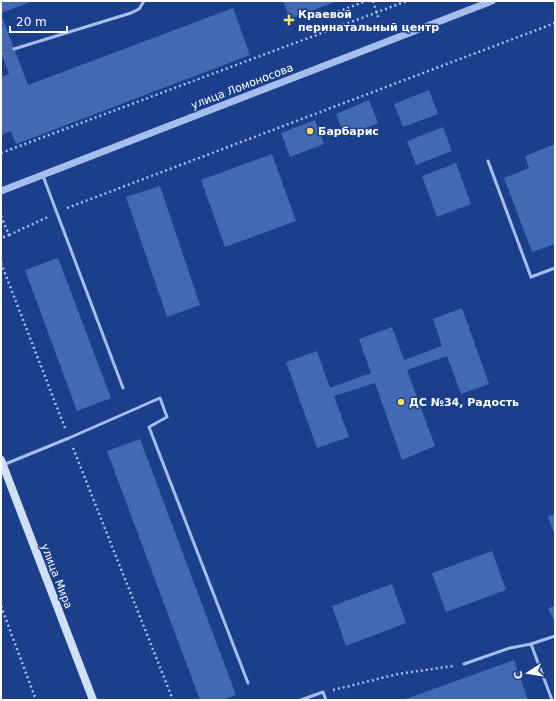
<svg xmlns="http://www.w3.org/2000/svg" width="556" height="701" viewBox="0 0 556 701" font-family="'DejaVu Sans',sans-serif">
<rect width="100%" height="100%" fill="#1b3f8a"/>
<g fill="#4469b3">
<polygon points="1,1 33,1 1,13"/>
<polygon points="283,1 337,1 290,19"/>
<polygon points="233,8 250,55 16,144 11,131 1,135 1,77 9,74 1,53 1,14 28,85"/>
<polygon points="429,90 438,114 403,127 394,104"/>
<polygon points="369,100 378,123 345,137 336,114"/>
<polygon points="315,120 324,144 290,157 281,133"/>
<polygon points="443,127 452,151 416,165 407,141"/>
<polygon points="555,144 555,244 532,252 504,178 529,168 525,156"/>
<polygon points="272,154 296,221 225,247 201,180"/>
<polygon points="456,163 471,204 437,217 422,176"/>
<polygon points="160,186 200,305 167,317 126,197"/>
<polygon points="58,258 111,398 77,411 25,270"/>
<polygon points="462,308 489,384 461,394 447,356 407,370 435,446 402,460 375,383 334,396 349,437 317,448 286,362 317,351 330,388 371,373 359,339 392,327 404,360 442,346 433,319"/>
<polygon points="140,439 236,695 222,700 200,700 107,451"/>
<polygon points="555,514 555,537 548,516"/>
<polygon points="492,551 506,590 446,612 432,573"/>
<polygon points="392,584 406,623 346,646 332,606"/>
<polygon points="555,605 555,622 548,609"/>
<polygon points="514,660 528,700 403,700"/>
</g>
<g fill="none" stroke-linecap="round" stroke-linejoin="round">
<g stroke="#a5beed" stroke-width="2.5" stroke-dasharray="2 3" stroke-linecap="butt">
<polyline points="373,1 379,20"/>
<polyline points="324,17 366,1"/>
<polyline points="1,153 407,1"/>
<polyline points="67,208 555,23"/>
<polyline points="1,216 9,235 1,238"/>
<polyline points="9,235 48,217"/>
<polyline points="1,263 65,428"/>
<polyline points="73,448 173,700"/>
<polyline points="1,606 36,700"/>
<polyline points="333,690 398,674 453,666"/>
</g>
<g stroke="#a5beed" stroke-width="3">
<polyline points="14,49 131,13 139,9 144,1"/>
<polyline points="1,54 1,53"/>
<polyline points="488,161 531,277 555,268"/>
<polyline points="43,176 123,388"/>
<polyline points="3,465 69,438 160,398 167,417 149,427 248,683"/>
<polyline points="531,644 552,700"/>
<polyline points="464,664 510,648 531,644 555,636"/>
<polyline points="301,700 323,692 326,700"/>
</g>
<polyline stroke="#a5beed" stroke-width="7" points="1,191 492,1"/>
<polyline stroke="#d2dff9" stroke-width="8" points="1,460 93,700"/>
</g>
<g fill="#fee262" stroke="#1b3f8a" stroke-width="1.5">
<path d="M287 14h4v4h4v4h-4v4h-4v-4h-4v-4h4z"/>
<circle cx="310" cy="131" r="4"/>
<circle cx="401" cy="402" r="4"/>
</g>
<g text-anchor="middle" stroke-width="3" stroke-linejoin="round" paint-order="stroke">
<g font-size="11" font-weight="bold" fill="#fff" stroke="#1b3f8a" text-anchor="start">
<text x="298" y="18">Краевой<tspan x="298" dy="13">перинатальный центр</tspan></text>
<text x="318" y="135">Барбарис</text>
<text x="409" y="406">ДС №34, Радость</text>
</g>
<g font-size="11" fill="#fff" stroke="#1b3f8a">
<text transform="translate(242 86) rotate(-21)" y="4">улица Ломоносова</text>
<text transform="translate(57 576) rotate(69)" y="4">улица Мира</text>
</g>
</g>
<rect width="556" height="701" fill="none" stroke="#ffffff" stroke-width="4"/>
<g transform="translate(528 673) rotate(258)" stroke="#1b3f8a" stroke-width="3" paint-order="stroke">
<path d="M0-3L7 15L0 10L-7 15Z" fill="#ffffff"/>
<text y="-6" font-size="11" font-weight="bold" text-anchor="middle" fill="#ffffff">С</text>
</g>
<path d="M10 26v6h57v-6" fill="none" stroke="#ffffff" stroke-width="2"/>
<text x="16" y="26" font-size="12" fill="#ffffff" stroke="#1b3f8a" stroke-width="3" paint-order="stroke">20 m</text>
</svg>
